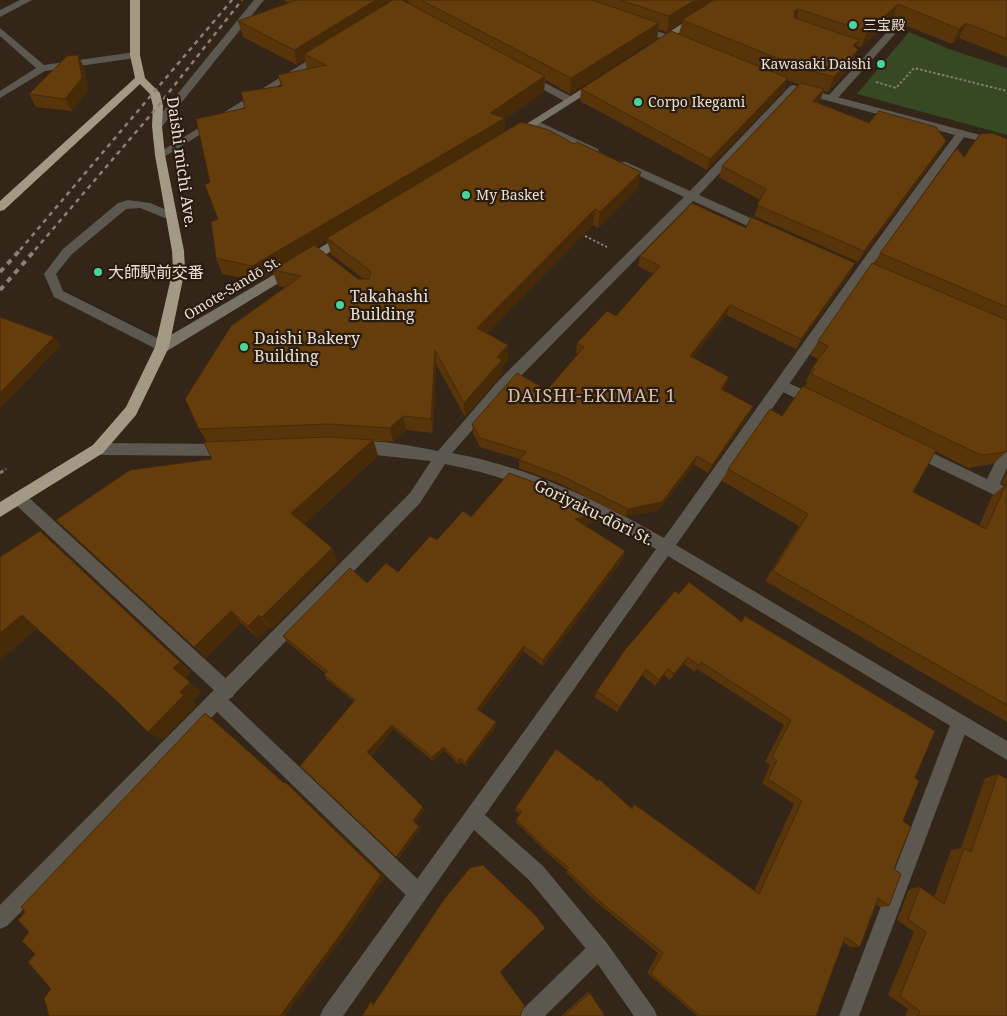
<svg xmlns="http://www.w3.org/2000/svg" width="1007" height="1016" viewBox="0 0 1007 1016" font-family="'Noto Serif','Noto Sans JP',serif">
<rect width="100%" height="100%" fill="#332518"/>
<polygon fill="#374922" points="909,32 949,49 1007,68 1007,135 857,94"/>
<g fill="none" stroke-linecap="round" stroke-linejoin="round">
<g stroke="#857a6e" stroke-width="2" stroke-dasharray="2.5 2" stroke-linecap="butt">
<polyline points="876,82 896,88 914,68 1007,91"/>
<polyline points="581,234 607,247"/>
</g>
<polyline stroke="#857a6e" stroke-width="3" stroke-dasharray="4 2.5" stroke-linecap="butt" points="0,473 6,469"/>
<g fill="#5c5850" fill-rule="evenodd">
<polygon points="254,0 264,0 161,128 153,128 152,126 153,124"/>
<polygon points="892,29 895,30 895,34 836,100 828,100 828,96 889,30"/>
<polygon points="528,74 574,98 575,100 570,103 566,102 524,79 524,75"/>
<polygon points="782,380 821,398 823,402 821,406 816,407 811,406 777,389 775,385 777,381"/>
<polygon points="914,444 987,479 1002,448 1007,446 1007,468 1000,484 1007,488 1007,501 909,454 907,450 909,446"/>
<polygon points="20,493 25,494 233,685 236,691 233,697 228,699 425,886 428,893 425,900 418,903 411,900 212,707 209,701 212,695 217,693 15,504 13,499 15,494"/>
<polygon points="960,714 966,717 969,723 859,1016 839,1016 951,723 954,717"/>
<polygon points="599,939 606,942 609,949 606,956 545,1016 520,1016 523,1009 592,942"/>
</g>
<g fill="#5c5850" fill-rule="evenodd">
<polygon points="20,0 32,0 0,17 0,10"/>
<polygon points="637,25 685,40 687,42 682,45 634,30 632,28"/>
<polygon points="0,28 44,65 135,52 140,55 135,58 45,71 0,98 0,91 36,68 0,36"/>
<polygon points="323,51 326,52 326,56 164,157 160,158 155,155"/>
<path d="M794,85l5,3 -1,2 -99,105 72,32 2,3 -2,3h-8l-70,-32 -183,186 -58,66c77,14 145,47 212,85 97,-135 192,-271 291,-403l-156,-42v-4h8l200,53v6l-43,-11c-98,134 -191,272 -288,408l331,196v19l-339,-204 -183,259 58,51 63,76 48,67 3,7h-23l-42,-60 -63,-76 -55,-50 -131,186h-23l3,-7 333,-460c-69,-39 -133,-70 -211,-85l-25,39 -278,286 -135,137 -7,3v-24l410,-412 21,-32 -74,-8 -5,-2 -2,-4 2,-4c17,-6 67,4 86,8l62,-72 184,-182 -66,-31 -1,-2 1,-2h8l64,29 100,-105z"/>
<polygon points="535,120 598,149 599,151 598,153 590,153 531,125 530,123"/>
<polygon points="128,200 150,203 174,213 176,216 170,220 140,208 126,209 71,255 56,274 63,291 167,343 169,347 167,351 162,352 54,297 44,274 63,249 118,203"/>
<polygon points="98,443 229,444 234,446 236,450 234,454 229,456 98,455 93,453 91,449 93,445"/>
</g>
<g fill="#797366" fill-rule="evenodd">
<polygon points="719,0 730,0 660,45 657,46 652,43"/>
<polygon points="596,80 601,83 600,85 518,137 510,137 509,135"/>
<polygon points="347,232 353,236 351,239 167,351 157,351 155,347 157,343"/>
</g>
<polygon fill="#a39a85" fill-rule="evenodd" points="130,0 140,0 140,55 145,78 160,93 163,106 162,126 165,155 184,251 185,269 169,347 136,415 103,453 0,517 0,502 93,445 126,407 155,347 173,269 172,251 155,155 152,126 153,106 150,94 140,84 4,210 0,211 0,201 135,78 130,55"/>
<g stroke="#8b8075" stroke-width="2.5" stroke-dasharray="4.5 4.5" stroke-linecap="butt">
<polyline points="20,250 232,0"/>
<polyline points="35,250 154,111 242,0"/>
</g>
<g stroke="#8b8075" stroke-width="4" stroke-dasharray="5.5 5.5" stroke-linecap="butt">
<polyline points="0,272 21,249"/>
<polyline points="0,290 36,249"/>
</g>
</g>
<g fill="#57340a" fill-rule="evenodd">
<path d="M283,0h119l6,3 -1,-3h600v57l-48,-19 -7,6 -60,-24 -31,27 -5,-1 -4,19 -24,27 -4,-1 -4,9 -3,3 52,20 77,18 -6,11 -82,110 -104,-46 6,-16 -41,-23 3,-11 77,-82 -12,-4 -3,10 -77,80 -127,-69 1,-12 98,-55 3,-12 -15,10 -9,-3 -1,9 -87,56 -25,-14 -1,12 -39,27v12l133,57 -40,40 -5,-3 -106,108 21,12v15l-6,6v8l-37,43 -29,-53 -3,69 -27,-3 -13,12 -19,-1 4,15 -74,68 28,24 6,14 -66,67 -3,-2 -11,11 -17,-15 -35,35 -150,-138 156,-61 -5,-17 -8,-13 86,-142 -7,-1 -5,-14 -16,9 -35,-7 -6,-16 2,-39 -8,-37 35,-74 36,-22 -3,-11 29,-6 -2,-9 -8,5 -54,-28 -5,-16 51,-18zM327,240l4,14 32,25h-5l-42,-32z"/>
<polygon points="84,67 88,90 72,111 36,107 29,94"/>
<polygon points="1007,139 1007,449 1006,452 993,464 968,468 935,451 913,492 979,526 992,496 1005,485 1002,483 1007,472 1007,722 765,581 799,526 722,481 728,469 782,416 804,387 807,383 806,381 813,367 818,359 810,355 818,341 874,264 880,253 964,157"/>
<polygon points="746,228 855,263 850,273 796,349 726,315 693,358 726,386 723,390 753,406 749,415 708,473 694,465 659,510 625,517 561,484 519,468 519,460 520,459 480,447 473,433 472,424 547,390 578,354 576,353 577,343 616,316 653,274 638,266 640,256"/>
<polygon points="471,517 599,522 584,525 623,559 543,666 524,652 480,711 496,727 466,766 461,762 459,765 445,751 433,761 394,729 371,756 425,810 415,823 421,828 399,858 354,701 327,680 324,675 325,673 287,642 283,636 367,583 398,572 437,540"/>
<polygon points="679,594 741,621 745,616 915,778 903,821 894,869 889,906 879,907 876,905 860,947 850,947 843,942 816,1016 697,1016 647,973 658,953 594,900 566,872 567,870 547,853 516,822 516,819 520,814 515,810 516,807 631,808 634,804 754,891 794,804 762,783 770,765 765,762 784,725 697,669 694,672 684,664 670,680 664,675 655,686 642,675 617,712 594,697 597,691"/>
<polygon points="998,774 1007,1016 905,1016 908,1009 888,995 914,932 897,920 909,889 920,887 934,897 951,850 961,848 985,778"/>
<polygon points="588,992 590,993 605,1016 561,1016"/>
</g>
<g fill="#472a08">
<polygon points="376,0 402,0 304,54 305,60 297,65 294,50"/>
<polygon points="695,0 716,0 682,20 682,22 667,32 669,16"/>
<polygon points="898,4 892,20 861,47 867,32"/>
<polygon points="799,9 795,24 794,11"/>
<polygon points="659,23 657,38 570,94 571,78"/>
<polygon points="966,23 959,38 952,44 959,29"/>
<polygon points="859,40 853,55 853,45"/>
<polygon points="858,50 852,65 828,92 834,77"/>
<polygon points="78,55 84,67 88,90 72,111 65,99"/>
<polygon points="545,76 544,92 505,119 505,134 327,238 327,240 275,271 273,270 273,272 257,281 252,266 490,113"/>
<polygon points="788,78 784,90 707,170 710,159"/>
<polygon points="824,89 820,100 809,113 813,101"/>
<polygon points="946,141 940,152 858,262 864,251"/>
<polygon points="641,172 638,188 598,228 600,212"/>
<polygon points="595,209 593,225 478,343 477,328"/>
<polygon points="855,263 850,273 796,349 801,339"/>
<polygon points="730,305 726,315 687,366 690,356"/>
<polygon points="54,337 61,345 0,409 0,393"/>
<polygon points="508,345 508,360 502,366 502,374 465,417 464,403 497,357"/>
<polygon points="435,350 436,364 433,433 431,419"/>
<polygon points="729,377 726,386 717,398 721,389"/>
<polygon points="753,406 749,415 708,473 712,465"/>
<polygon points="403,416 406,430 393,442 390,428"/>
<polygon points="373,440 378,456 299,528 291,513"/>
<polygon points="697,456 694,465 659,510 625,517 628,509"/>
<polygon points="601,514 599,522 573,527 575,519"/>
<polygon points="40,531 56,545 192,672 185,678 202,692 193,701 197,705 162,740 148,732 180,692"/>
<polygon points="332,548 338,562 272,629 262,617"/>
<polygon points="625,551 623,559 543,666 543,660"/>
<polygon points="231,611 241,623 206,658 194,647"/>
<polygon points="22,615 40,627 0,660 0,633"/>
<polygon points="259,615 269,627 258,638 248,626"/>
<polygon points="524,646 524,652 478,713 477,709"/>
<polygon points="688,657 684,664 670,680 674,674"/>
<polygon points="668,669 664,675 655,686 659,680"/>
<polygon points="205,713 213,719 290,788 284,783"/>
<polygon points="496,722 496,727 466,766 465,763"/>
<polygon points="392,725 394,729 370,756 367,752"/>
<polygon points="444,747 445,751 433,761 432,757"/>
<polygon points="460,758 461,762 459,765 458,761"/>
<polygon points="285,782 291,786 385,877 348,931 285,1016 280,1016"/>
<polygon points="423,807 425,810 415,823 413,821"/>
<polygon points="419,826 421,828 399,858 396,857"/>
</g>
<g fill="#653c0c" stroke="#472a08">
<polygon points="297,0 376,0 294,50 238,21"/>
<polygon points="393,0 402,0 545,76 490,113 505,118 252,266 216,258 211,222 218,219 205,185 210,182 196,119 245,108 241,92 282,86 278,75 326,65 304,54"/>
<polygon points="421,0 592,0 659,23 571,78"/>
<polygon points="620,0 695,0 669,16"/>
<polygon points="714,0 1007,0 1007,39 966,23 959,29 898,4 867,32 799,9 794,11 795,18 859,40 853,45 858,50 834,77 804,69 682,20"/>
<polygon points="671,31 788,78 710,159 581,89"/>
<polygon points="78,55 82,78 65,99 29,94 67,56"/>
<polygon points="801,83 824,89 813,101 869,123 879,111 936,127 946,141 864,251 757,205 766,189 722,166"/>
<polygon points="521,122 549,130 574,144 577,142 641,172 600,212 595,209 477,328 508,345 497,357 502,360 464,403 435,350 431,419 403,416 390,428 328,424 199,429 185,399 231,326 301,276 273,270 314,245 358,279 369,279 371,273 369,270 327,238"/>
<polygon points="992,133 1007,139 1007,307 880,253 957,148 964,157 980,134"/>
<polygon points="692,203 746,228 751,217 855,263 801,339 730,305 690,356 729,377 721,389 753,406 712,465 697,456 662,502 628,509 562,476 519,460 526,452 480,438 472,424 517,373 547,390 584,347 577,343 607,311 616,316 660,266 640,256"/>
<polygon points="872,263 1007,320 1007,449 1006,452 981,455 811,374 815,369 813,367 828,346 818,341"/>
<polygon points="0,317 54,337 0,393"/>
<polygon points="803,386 936,450 913,492 986,529 1006,484 1007,484 1007,705 773,571 808,514 728,469 770,409 782,416"/>
<polygon points="327,437 373,440 291,513 332,548 262,617 259,615 248,626 231,611 194,647 56,520 130,470 212,459 204,442"/>
<polygon points="509,473 550,488 601,514 575,519 625,551 543,660 524,646 477,709 496,722 465,763 460,758 458,761 444,747 432,757 392,725 367,752 423,807 413,821 419,826 396,857 300,766 355,700 324,675 327,671 283,636 350,568 367,583 386,563 398,572 430,536 437,540 463,511 471,517"/>
<polygon points="40,531 180,662 173,668 190,682 180,692 184,695 148,732 118,702 22,615 0,633 0,557"/>
<polygon points="689,582 742,622 745,616 935,731 915,778 919,781 903,821 911,827 894,869 901,874 889,906 878,898 860,947 845,937 816,1016 700,1016 651,974 663,953 597,899 567,870 569,868 548,851 516,819 522,812 516,807 556,749 598,781 599,779 632,809 634,804 759,894 802,801 768,779 777,760 772,757 791,720 701,662 699,666 688,657 674,674 668,669 659,680 646,669 620,707 597,691 624,651 675,591 679,594"/>
<polygon points="205,713 284,783 285,782 381,875 343,931 280,1016 49,1016 44,998 51,989 28,962 35,954 22,941 29,932 18,920 25,912 21,907"/>
<polygon points="998,774 1007,779 1007,1016 918,1016 920,1011 900,996 926,932 908,919 920,887 944,904 964,848 971,852"/>
<polygon points="483,865 537,917 545,928 500,972 525,1006 522,1010 520,1016 362,1016 371,1001 373,1005 445,898 470,868"/>
<polygon points="590,993 605,1016 564,1016"/>
</g>
<g fill="#49d49d" stroke="#291c0f" stroke-width="2">
<circle cx="853" cy="25" r="5"/>
<circle cx="881" cy="64" r="5"/>
<circle cx="638" cy="102" r="5"/>
<circle cx="466" cy="195" r="5"/>
<circle cx="98" cy="272" r="5"/>
<circle cx="340" cy="305" r="5"/>
<circle cx="244" cy="347" r="5"/>
</g>
<g text-anchor="middle" stroke-width="4.5" stroke-linejoin="round" paint-order="stroke">
<g font-size="14" fill="#e8dfd6" stroke="#291c0f" text-anchor="start">
<text x="863" y="30">三宝殿</text>
<text x="871" y="69" text-anchor="end">Kawasaki Daishi</text>
<text x="648" y="107">Corpo Ikegami</text>
<text x="476" y="200">My Basket</text>
</g>
<g font-size="14" fill="#e8dfd6" stroke="#291c0f">
<text transform="translate(232 288) rotate(-31)" y="5">Omote-Sandō St.</text>
</g>
<g font-size="16" fill="#e8dfd6" stroke="#291c0f">
<text transform="translate(182 162) rotate(82)" y="6">Daishi michi Ave.</text>
<text transform="translate(594 512) rotate(26)" y="6">Goriyaku-dōri St.</text>
</g>
<g font-size="16" fill="#e8dfd6" stroke="#291c0f" text-anchor="start">
<text x="108" y="278">大師駅前交番</text>
<text x="350" y="302">Takahashi<tspan x="350" dy="18">Building</tspan></text>
<text x="254" y="344">Daishi Bakery<tspan x="254" dy="18">Building</tspan></text>
</g>
<g font-size="18" letter-spacing="1" fill="#d2bfaf" stroke="#291c0f">
<text x="592" y="402">DAISHI-EKIMAE 1</text>
</g>
</g>
</svg>
